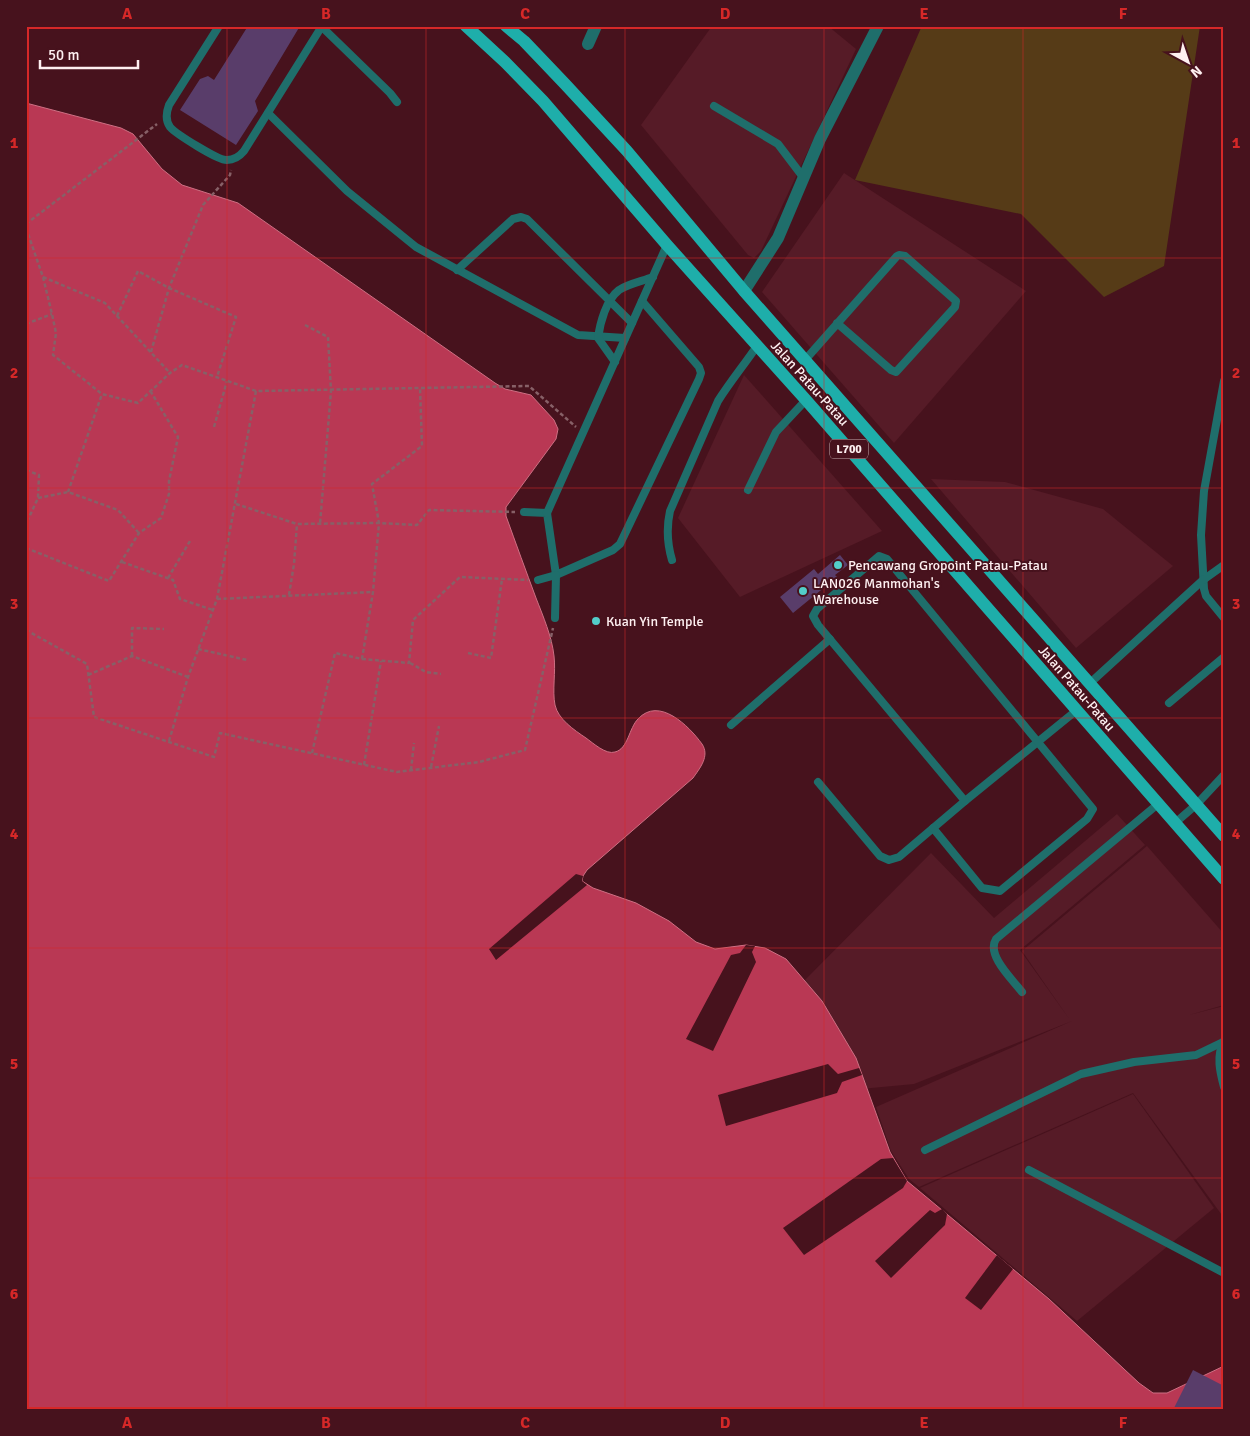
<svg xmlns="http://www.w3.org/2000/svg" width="1250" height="1436" viewBox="0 0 1250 1436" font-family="Signika,sans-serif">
<rect width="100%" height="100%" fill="#47121d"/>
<g fill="#561b27">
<polygon points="712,26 828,26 856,49 761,251 754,258 748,255 641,125"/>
<polygon points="844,173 1026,291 894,443 762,292"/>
<polygon points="744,375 882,531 740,597 678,518"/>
<polygon points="931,479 1005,482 1103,509 1173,566 1076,648"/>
<polygon points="1117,814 1145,845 1020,950 1070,1020 1022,951 1147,846 1224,934 1224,1005 1189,1015 1224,1006 1224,1218 1133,1093 919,1187 909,1179 891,1151 876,1107 1072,1021 914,1084 850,1090 802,983 931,853 994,918"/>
<polygon points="1133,1094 1214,1208 1077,1321 920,1188"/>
</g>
<polygon fill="#563b17" points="931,26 1200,26 1164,266 1104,297 1021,214 855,180 921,28"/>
<path fill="#b93854" stroke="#ce6f83" d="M26,103l95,25 12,6 29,35 20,16 56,18 257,180 10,6 26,6 23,25 4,9 -2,10 -50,68v9c10,28 20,55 30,82 7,18 16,39 18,58 2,16 -2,34 1,49 3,14 19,25 31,33 7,5 20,17 29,14 13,-3 14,-24 23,-33 21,-23 51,7 64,25 8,12 -2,24 -9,34l-106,92 -4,6 -1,5 11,7 43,15 33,18 27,21 19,7 31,-4 19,3 21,11 36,42 34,57 34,94 17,29 142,118 90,84 14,10h14l57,-27v44h-1198z"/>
<g fill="#47121d">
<polygon points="576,874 583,876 582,881 587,885 496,960 489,949"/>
<polygon points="746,945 755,946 752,952 756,962 713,1051 686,1039 731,955 740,953"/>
<polygon points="828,1064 838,1074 859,1068 862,1075 842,1082 837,1093 726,1126 718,1095"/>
<polygon points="893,1158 907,1181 903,1188 804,1255 783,1228 881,1159"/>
<polygon points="942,1209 947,1214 945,1225 891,1278 875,1261 930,1210 935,1213"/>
<polygon points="997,1255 1013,1269 981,1310 965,1298"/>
</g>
<g fill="#593d6a">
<polygon points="248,26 300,26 255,101 258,111 236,145 180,110 200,79 208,76 214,80"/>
<polygon points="840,555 848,565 835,575 837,577 793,613 780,597 814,569 818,574"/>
<polygon points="1193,1370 1224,1386 1224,1410 1173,1410"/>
</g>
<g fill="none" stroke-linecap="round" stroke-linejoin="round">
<g stroke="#876067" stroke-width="2.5" stroke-dasharray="4 2.5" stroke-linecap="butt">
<polyline points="26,224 157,124"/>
<polyline points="26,228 43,277 52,314 56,333 53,355 102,394 138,403 170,373 182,365 256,391 529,386 576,427"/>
<polyline points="43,277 105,303 170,373"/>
<polyline points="117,316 138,271 169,288 236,317 217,377"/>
<polyline points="26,324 52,314"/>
<polyline points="305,325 328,337 331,391 320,524"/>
<polyline points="151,352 169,288 203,205 230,175 231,170"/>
<polyline points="214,427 227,381"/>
<polyline points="26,470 39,475 38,498 26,524"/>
<polyline points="68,492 102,394"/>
<polyline points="38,498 68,492 118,510 139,533"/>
<polyline points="236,504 297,524 379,523 417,525 429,510 515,512"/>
<polyline points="26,548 109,581 139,533 161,518 169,494 169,481 178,437 151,392"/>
<polyline points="122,562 173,580 180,599 213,610"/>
<polyline points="168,578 190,541"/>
<polyline points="289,595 294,564 297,524"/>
<polyline points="217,599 373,592"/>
<polyline points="26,630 87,664 94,717 214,757 220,733 397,772 479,762 525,750 553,628"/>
<polyline points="198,649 247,660"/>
<polyline points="468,653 491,658 502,579"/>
<polyline points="132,656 132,628 164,629"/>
<polyline points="362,659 409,663 413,620 460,577 528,580"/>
<polyline points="410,663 426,672 441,674"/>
<polyline points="88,675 132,656 188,677"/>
<polyline points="169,741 188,677 217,599 256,391"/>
<polyline points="312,753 335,653 362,659 373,592 379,523 372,484 422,446 420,387"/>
<polyline points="364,765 381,661"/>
<polyline points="431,767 439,726"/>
<polyline points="411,770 414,743"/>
</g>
<g stroke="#1f6e6b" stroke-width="8">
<path d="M219,26l-50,79c-3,8 -4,15 1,22 6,7 49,34 57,33 7,0 12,-3 17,-9l78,-125"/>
<polyline points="322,27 390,93 397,102"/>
<polyline points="714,106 778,144 803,177"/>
<polyline points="268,113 347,191 416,247 578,335 625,338"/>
<polyline points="457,270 513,219 521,217 527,219 632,323"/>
<polyline points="805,360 897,256 899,255 905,256 956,301 955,307 896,372 891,370 837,323"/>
<path d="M615,362l-17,-24c2,-15 8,-38 21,-48 9,-6 24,-9 34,-13"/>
<polyline points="1224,381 1204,491 1201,535 1204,589 1206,596 1224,618"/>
<polyline points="748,490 776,432 806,400"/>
<polyline points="524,512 547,513 556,575 613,550 620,544 699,379 701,373 699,367 642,301"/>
<polyline points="547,513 667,245"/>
<path d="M672,560c-5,-17 -6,-31 -2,-49l48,-110c12,-19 26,-36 39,-55"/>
<polyline points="538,580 556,575 555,618"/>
<polyline points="1089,684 1203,580 1224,565"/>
<polyline points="1169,703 1224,657"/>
<polyline points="731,725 830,639"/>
<polyline points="818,782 880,856 889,860 899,857 965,801 1077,710"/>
<polyline points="1175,823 1197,804 1224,775"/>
<polyline points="933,828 982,888 1000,891 1087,819 1093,809 887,559 879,556 817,609 813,616 818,625 965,801"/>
<path d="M1022,992c-10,-13 -36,-37 -26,-53l162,-135"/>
<path d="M1224,1041c-8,15 -4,31 0,46"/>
<polyline points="925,1150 1081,1074 1134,1062 1196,1055 1223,1042"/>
<polyline points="1029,1170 1224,1273"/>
</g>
<g stroke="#1f6e6b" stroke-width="12">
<polyline points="588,44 596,26"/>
<polyline points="744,291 778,238 820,139 878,26"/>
</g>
<g stroke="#1eaeaa" stroke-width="12">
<polyline points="466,26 505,62 543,101 667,245 806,400 1224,879"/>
<polyline points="506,26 524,41 565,84 627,151 744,291 1224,836"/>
</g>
</g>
<path fill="none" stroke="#d62828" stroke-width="1" stroke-opacity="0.55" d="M227,26v1384M426,26v1384M625,26v1384M824,26v1384M1023,26v1384M26,258h1198M26,488h1198M26,718h1198M26,948h1198M26,1178h1198"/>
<g fill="#53cdc9" stroke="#47121d" stroke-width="2">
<circle cx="838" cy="565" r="5"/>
<circle cx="803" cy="591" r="5"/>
<circle cx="596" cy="621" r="5"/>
</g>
<g text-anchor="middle" stroke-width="4" stroke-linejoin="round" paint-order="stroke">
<rect fill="#47121d" stroke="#c7adb1" stroke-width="1" x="830" y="439.5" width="38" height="19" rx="4"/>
<g font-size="12" font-weight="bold" fill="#fef0f1">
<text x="849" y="453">L700</text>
</g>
<g font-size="14" fill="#fef0f1" stroke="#47121d">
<text transform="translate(810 383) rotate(48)" y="5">Jalan Patau-Patau</text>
<text transform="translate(1077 688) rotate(49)" y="5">Jalan Patau-Patau</text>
</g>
<g font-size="14" fill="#fef0f1" stroke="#47121d" text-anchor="start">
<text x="848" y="570">Pencawang Gropoint Patau-Patau</text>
<text x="813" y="588">LAN026 Manmohan's<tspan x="813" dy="16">Warehouse</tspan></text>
<text x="606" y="626">Kuan Yin Temple</text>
</g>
</g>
<rect width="1250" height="1436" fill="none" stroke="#47121d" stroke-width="55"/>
<g transform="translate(1188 62) rotate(140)" stroke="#47121d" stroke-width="4" paint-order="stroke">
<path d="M0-4L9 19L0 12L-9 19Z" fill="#fef0f1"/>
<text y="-8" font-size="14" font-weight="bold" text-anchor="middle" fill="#fef0f1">N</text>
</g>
<path d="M40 60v8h98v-8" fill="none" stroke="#fef0f1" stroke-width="2.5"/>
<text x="48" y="60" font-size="15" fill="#fef0f1" stroke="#47121d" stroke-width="4" paint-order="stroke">50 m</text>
<rect x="28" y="28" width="1194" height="1380" fill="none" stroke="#d62828" stroke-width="2"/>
<g font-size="16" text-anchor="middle" font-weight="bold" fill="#d62828">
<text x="127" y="19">A</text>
<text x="326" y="19">B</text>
<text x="525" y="19">C</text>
<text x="725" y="19">D</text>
<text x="924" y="19">E</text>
<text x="1123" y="19">F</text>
<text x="14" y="148">1</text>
<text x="1236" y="148">1</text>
<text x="14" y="378">2</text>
<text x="1236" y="378">2</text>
<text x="14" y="609">3</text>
<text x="1236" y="609">3</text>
<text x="14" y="839">4</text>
<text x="1236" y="839">4</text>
<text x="14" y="1069">5</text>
<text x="1236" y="1069">5</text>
<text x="14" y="1299">6</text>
<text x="1236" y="1299">6</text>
<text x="127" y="1428">A</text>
<text x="326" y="1428">B</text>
<text x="525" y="1428">C</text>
<text x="725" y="1428">D</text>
<text x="924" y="1428">E</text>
<text x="1123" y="1428">F</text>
</g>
</svg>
